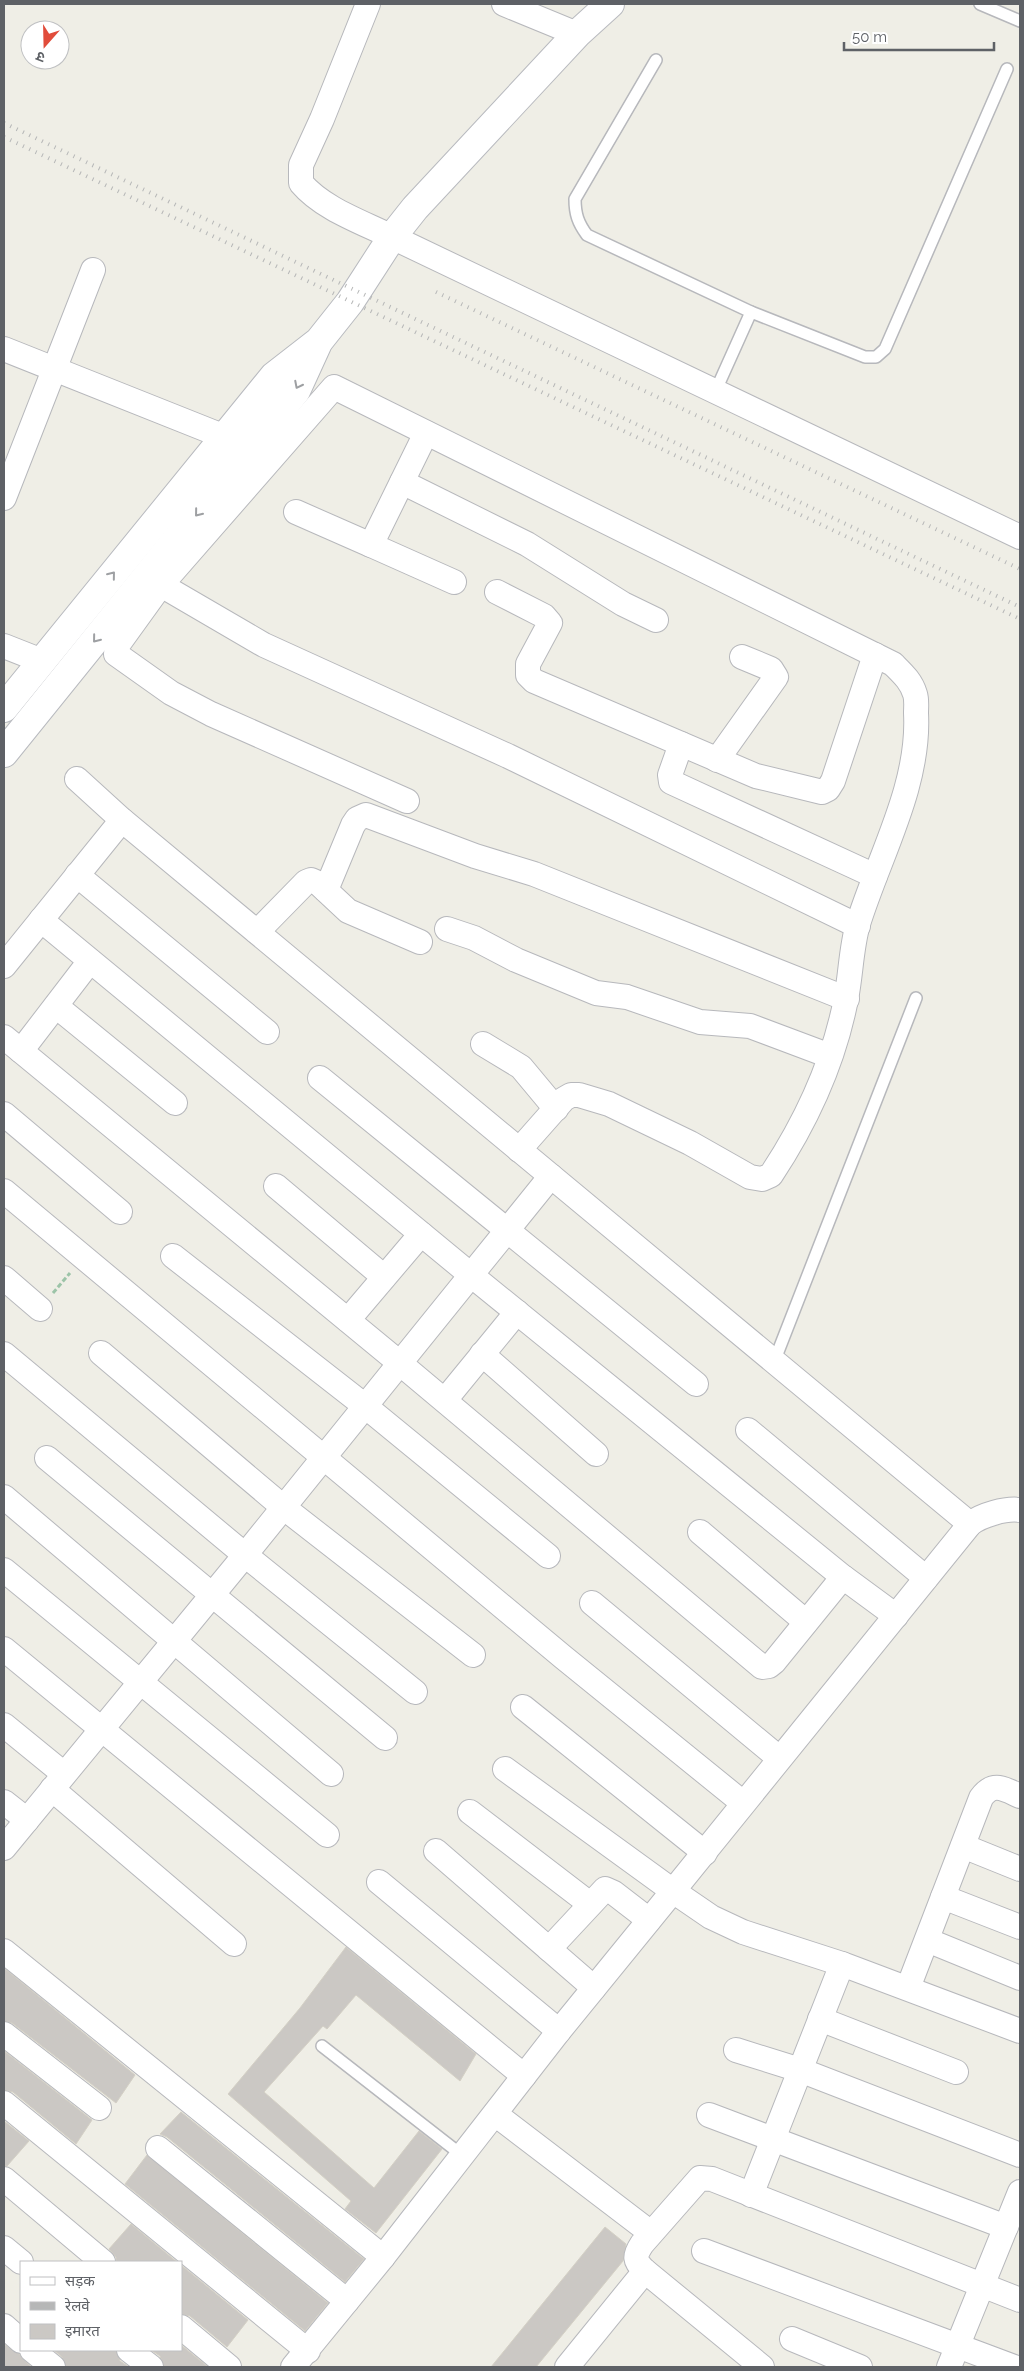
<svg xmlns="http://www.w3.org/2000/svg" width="1024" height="2371" viewBox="0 0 1024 2371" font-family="Raleway,'Noto Sans Devanagari',sans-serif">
<rect width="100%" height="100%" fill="#efeee6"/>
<g fill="#cbc8c4" stroke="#d4d0c5">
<polygon points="346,1947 476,2054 460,2081 356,1995 327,2029 323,2026 264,2092 374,2188 419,2131 442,2149 376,2233 345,2209 351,2201 228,2094 300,2008"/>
<polygon points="4,1968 135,2075 116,2103 12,2023 4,2021"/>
<polygon points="4,2051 92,2120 76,2144 13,2092 4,2090"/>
<polygon points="181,2112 364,2259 345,2282 167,2137 160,2134"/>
<polygon points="4,2121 29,2141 7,2166 4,2166"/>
<polygon points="147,2155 328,2303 305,2331 125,2184"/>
<polygon points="131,2224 177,2262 116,2262 116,2257 109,2249"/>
<polygon points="605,2227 626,2244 623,2261 536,2367 491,2367"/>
<polygon points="181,2265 248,2320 227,2347 190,2316 181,2314"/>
<polygon points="4,2344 19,2354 31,2367 4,2367"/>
<polygon points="181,2345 208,2367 164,2367 160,2356 151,2350 181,2350"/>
<polygon points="54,2350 116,2350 120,2361 129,2367 66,2367 62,2357"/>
</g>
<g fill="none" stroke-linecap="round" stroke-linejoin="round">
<g stroke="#b7b8bc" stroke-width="14">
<g id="lane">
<polyline points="980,4 1020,21"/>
<path d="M656,60l-81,139c0,15 3,24 12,36l164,77"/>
<polyline points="716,390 751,312 865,357 876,357 885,349 1007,69"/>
<polyline points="774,1362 916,998"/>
<polyline points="322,2046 463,2156"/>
</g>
</g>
<g stroke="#b7b8bc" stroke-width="26">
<g id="street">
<path d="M368,4l-46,115 -21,46v18c22,26 61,39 91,54l628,300"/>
<polyline points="504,4 577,34"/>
<polyline points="4,349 225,437"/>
<polyline points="426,433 371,545 454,582"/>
<polyline points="402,482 527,544 623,604 656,620"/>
<polyline points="4,498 93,270"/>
<polyline points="296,512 371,545"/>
<polyline points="161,585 264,645 508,756 858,926"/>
<polyline points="497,592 544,616 550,623 528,664 528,675 534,681 756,776 822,792 828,789 833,781 875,655"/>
<polyline points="4,646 42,661"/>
<polyline points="681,744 670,775 671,782 875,876"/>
<polyline points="717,760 776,677 771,669 742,657"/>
<polyline points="77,779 122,820 970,1524"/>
<path d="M407,801l-196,-87 -40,-21 -55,-39 1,-8 44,-61 173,-198 559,277c10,10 18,17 22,30 2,6 1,13 1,19 4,73 -37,143 -58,211 -7,24 -7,50 -12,75 -12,62 -40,123 -75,176l-9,4 -12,-2 -60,-34 -81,-39 -30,-9h-8l-7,4 -45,51"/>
<polyline points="77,875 267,1032"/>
<polyline points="326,890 353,825 357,819 366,815 475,856 534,874 847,999"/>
<polyline points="41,920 471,1275 843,1577 896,1616"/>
<polyline points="447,929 474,938 516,960 596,993 627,997 700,1022 750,1026 830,1056"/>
<polyline points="257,932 306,882 311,880 318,883 348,911 420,942"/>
<polyline points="4,966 122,820"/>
<polyline points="56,1006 175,1103"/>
<polyline points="4,1037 390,1355 762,1667 769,1666 774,1662 843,1577"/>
<polyline points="483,1044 521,1067 556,1109"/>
<polyline points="21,1051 90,961"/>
<polyline points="320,1078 696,1384"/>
<polyline points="4,1114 120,1212"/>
<polyline points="276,1186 384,1277"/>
<polyline points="4,1191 563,1657 743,1803"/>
<polyline points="173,1256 365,1406 548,1556"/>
<polyline points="4,1278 40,1309"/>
<polyline points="348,1320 421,1234"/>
<polyline points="101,1353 283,1507 473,1655"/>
<polyline points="4,1354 245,1555 415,1692"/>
<polyline points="482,1354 596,1454"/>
<polyline points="445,1400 517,1312"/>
<polyline points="748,1430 926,1578"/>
<polyline points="47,1458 385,1738"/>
<polyline points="4,1497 331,1774"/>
<polyline points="700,1532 806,1622"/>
<polyline points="4,1570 327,1835"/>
<polyline points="592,1603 779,1758"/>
<polyline points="4,1649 524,2076"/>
<polyline points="523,1707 705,1853"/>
<polyline points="4,1725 64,1774"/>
<path d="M505,1769l168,122 297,-367c11,-9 36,-16 50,-14"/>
<polyline points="52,1789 234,1944"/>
<polyline points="4,1802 27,1820"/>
<polyline points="470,1812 590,1904"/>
<polyline points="963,1846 1020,1869"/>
<polyline points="4,1848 245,1555 551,1176"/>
<polyline points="436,1851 594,1988"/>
<polyline points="379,1882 559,2031"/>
<polyline points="943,1897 1020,1927"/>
<polyline points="927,1940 1020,1978"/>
<polyline points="549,1949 605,1889 614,1893 649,1920"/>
<polyline points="4,1951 383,2257"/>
<path d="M908,1988l73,-190c12,-17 23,-9 39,-2"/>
<polyline points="820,2019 956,2072"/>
<polyline points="4,2034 99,2108"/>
<polyline points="736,2050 800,2070 1020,2155"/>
<polyline points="4,2103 308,2351"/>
<polyline points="495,2114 651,2233"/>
<polyline points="709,2115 1006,2227"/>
<polyline points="158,2148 347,2301"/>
<polyline points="4,2179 103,2262"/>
<polyline points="751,2195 842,1964"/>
<polyline points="4,2248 21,2262"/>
<polyline points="704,2251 1014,2367"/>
<polyline points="4,2326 21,2341"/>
<polyline points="181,2327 229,2367"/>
<polyline points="792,2339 860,2367"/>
<polyline points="32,2350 53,2367"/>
<polyline points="129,2350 151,2367"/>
<polyline points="293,2367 383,2257 559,2031 673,1891 711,1917 743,1932 842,1964 1020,2031"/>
<polyline points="567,2367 645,2271"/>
<path d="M762,2367l-117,-96c-11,-10 -11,-15 -3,-27l58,-66 12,1 308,121"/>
<polyline points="949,2367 1020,2192"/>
</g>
</g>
<g stroke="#b8babf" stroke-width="30">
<g id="secondary">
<polyline points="4,708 274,376 319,341 350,302 392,237 415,208 577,34 610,4"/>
<polyline points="4,753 296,391 317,345"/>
</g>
</g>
<polyline stroke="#9cc4a8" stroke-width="3" stroke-dasharray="5 2.5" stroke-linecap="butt" points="53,1293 70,1273"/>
<use href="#lane" stroke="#fff" stroke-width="11"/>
<use href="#street" stroke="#fff" stroke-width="24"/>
<use href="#secondary" stroke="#fff" stroke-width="28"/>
<g stroke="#b6b7b7" stroke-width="4" stroke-dasharray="1 6" stroke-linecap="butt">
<polyline points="4,123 1020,607"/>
<polyline points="4,137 1020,619"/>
<polyline points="436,292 1020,569"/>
</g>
</g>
<defs><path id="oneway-chevron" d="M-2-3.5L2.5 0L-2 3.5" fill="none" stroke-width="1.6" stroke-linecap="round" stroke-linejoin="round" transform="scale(1.25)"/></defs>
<g stroke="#9ea0a3">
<use href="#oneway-chevron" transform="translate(298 385) rotate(117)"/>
<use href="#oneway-chevron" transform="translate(198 513) rotate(129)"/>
<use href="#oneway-chevron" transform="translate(112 575) rotate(-51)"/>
<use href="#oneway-chevron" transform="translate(96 639) rotate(129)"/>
</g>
<rect width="1024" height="2371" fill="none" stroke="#5e6166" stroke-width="10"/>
<rect x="20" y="2261" width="162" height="90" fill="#ffffff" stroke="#bfc0c2"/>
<rect x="30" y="2277" width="25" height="8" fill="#ffffff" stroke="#bfc0c2"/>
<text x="65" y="2286" font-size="15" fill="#5e6166">सड़क</text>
<rect x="30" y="2302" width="25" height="8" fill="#b6b7b7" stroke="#bfc0c2"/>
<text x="65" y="2311" font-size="15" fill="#5e6166">रेलवे</text>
<rect x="30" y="2324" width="25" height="15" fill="#cbc8c4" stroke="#bfc0c2"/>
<text x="65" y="2336" font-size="15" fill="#5e6166">इमारत</text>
<g transform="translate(45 45) rotate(200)"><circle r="24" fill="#ffffff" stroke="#bfc0c2"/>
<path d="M0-4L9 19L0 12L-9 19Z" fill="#e14c3b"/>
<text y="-8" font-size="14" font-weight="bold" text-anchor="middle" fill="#5e6166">उ</text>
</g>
<path d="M844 42v8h150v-8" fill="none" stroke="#5e6166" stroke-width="2.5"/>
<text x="852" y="42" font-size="15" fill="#5e6166" stroke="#ffffff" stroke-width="4" paint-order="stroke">50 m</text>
</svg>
